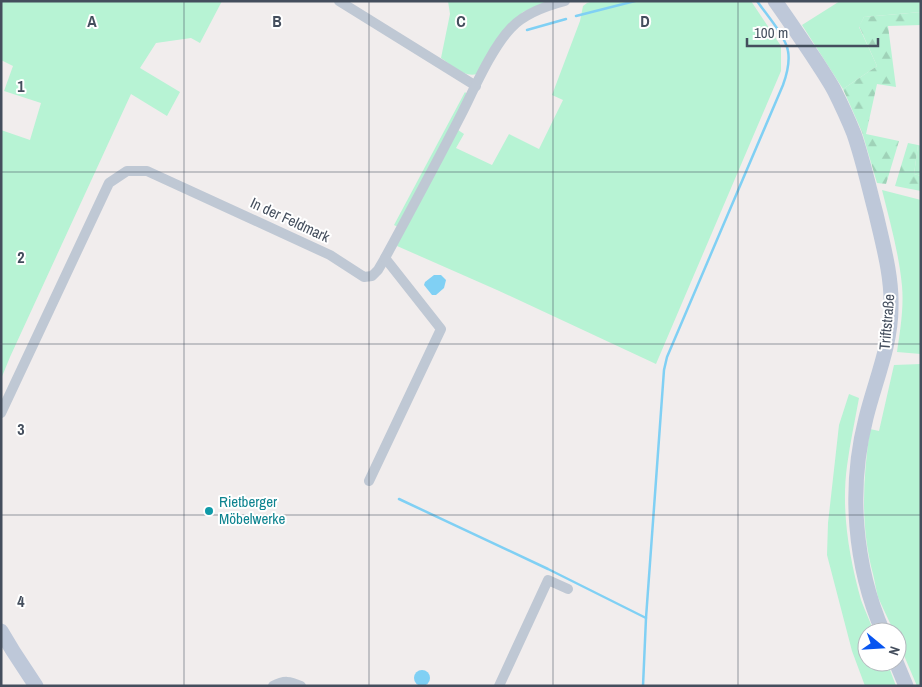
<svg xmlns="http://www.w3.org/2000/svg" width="922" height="687" viewBox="0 0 922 687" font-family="'Archivo Narrow',sans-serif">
<defs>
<pattern id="forest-firs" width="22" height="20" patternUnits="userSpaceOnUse" patternTransform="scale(1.25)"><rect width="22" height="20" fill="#b7f3d4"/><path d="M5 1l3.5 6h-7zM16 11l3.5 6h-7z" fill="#9fd2b8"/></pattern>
</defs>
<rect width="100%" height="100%" fill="#f1eded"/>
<g fill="#b7f3d4">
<polygon points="1,1 222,1 200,43 191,38 156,43 140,68 180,92 167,116 131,94 10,357 1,379 1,130 30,140 41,103 4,91 13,66 1,60"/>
<path d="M448,1h100l-25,11 -14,14 -32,48c-13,4 -25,-9 -36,-16l9,-44z"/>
<polygon points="593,1 751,1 781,46 781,71 656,364 497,290 397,246 402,234 458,130 464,134 456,148 492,165 509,134 539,149 563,100 552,95 580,21 583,6 587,3"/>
<polygon points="840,1 921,1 921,12 864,17 859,27 877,66 843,89 802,25"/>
<polygon points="465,92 468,95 398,227 394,225"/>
<polygon points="918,145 921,146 921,176 914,174"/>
<path d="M882,190l39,10v154l-24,-2c3,-21 7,-44 5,-66 -3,-32 -12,-64 -20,-96z"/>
<path d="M921,364v322h-4l-20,-47v-7h-3c-5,-12 -11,-23 -16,-35 -2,-7 -3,-15 -5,-23 -13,-49 -10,-95 -3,-145l9,2 15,-66z"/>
<path d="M849,394l10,4c-4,22 -9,45 -12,68 -6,44 2,91 14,134 4,11 9,21 13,32h-7v30h20l9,24h-31l-13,-35 -25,-96 1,-32 11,-98z"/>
</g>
<g fill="url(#forest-firs)">
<polygon points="921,12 921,25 888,26 896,87 877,84 866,134 899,141 886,184 877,183 862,132 843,89 877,66 859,26 864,17"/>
<polygon points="908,143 918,145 914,174 921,176 921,191 895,186"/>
</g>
<g fill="#80d0f4">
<polygon points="434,275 441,275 446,280 444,288 436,295 432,295 424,285 425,282"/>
<circle cx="422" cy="678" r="8"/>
</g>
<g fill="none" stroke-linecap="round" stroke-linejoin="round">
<g stroke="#80d0f4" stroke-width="2.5">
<polyline points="576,16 635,1"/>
<polyline points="527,30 566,19"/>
<polyline points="399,499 548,569 646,618"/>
<path d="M643,686l3,-68 18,-248 3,-13 116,-272c4,-11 7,-23 5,-34 -2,-14 -22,-37 -31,-50"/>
</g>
<g stroke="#bfc8d4" stroke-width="10">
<polyline points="339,1 476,86"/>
<path d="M1,413l108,-230 18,-12h20l183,84 34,22 8,-1 6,-6 7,-12c26,-48 52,-96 77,-145 13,-26 30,-65 49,-85 14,-15 35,-22 54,-27"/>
<polyline points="369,481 441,329 385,258"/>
<path d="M273,686c11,-6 17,-5 28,0"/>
<polyline points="499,686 548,580 568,589"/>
</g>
<g stroke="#bec8d9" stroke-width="15">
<path d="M775,1c15,21 29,42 43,63 5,8 11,17 16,26 7,14 14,29 20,44 9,26 15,54 22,80 7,31 16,62 15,93 0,39 -16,74 -25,111 -18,70 -12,147 17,214"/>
<polyline points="1,631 13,651 36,686"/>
<polyline points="896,662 906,686"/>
</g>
</g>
<path fill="none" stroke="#444e5d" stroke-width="1" stroke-opacity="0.55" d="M184,1v685M369,1v685M553,1v685M738,1v685M1,172h920M1,344h920M1,515h920"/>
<circle fill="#0f9aa8" stroke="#fff" stroke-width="2" cx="209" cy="511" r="5"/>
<g text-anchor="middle" stroke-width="4" stroke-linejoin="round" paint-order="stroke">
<g font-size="15" fill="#444e5d" stroke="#fff">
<text transform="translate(290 220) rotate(25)" y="5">In der Feldmark</text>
<text transform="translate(887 322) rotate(-85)" y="5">Triftstraße</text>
</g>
<g font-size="15" fill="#0d838f" stroke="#fff" text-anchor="start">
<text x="219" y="507">Rietberger<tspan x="219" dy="17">Möbelwerke</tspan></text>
</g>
</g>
<g font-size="16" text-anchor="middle" font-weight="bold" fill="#444e5d" stroke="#fff" stroke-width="4" stroke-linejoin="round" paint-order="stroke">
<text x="92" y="27">A</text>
<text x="277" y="27">B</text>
<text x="461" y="27">C</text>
<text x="645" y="27">D</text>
<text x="21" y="92">1</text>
<text x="21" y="263">2</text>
<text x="21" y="435">3</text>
<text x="21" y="607">4</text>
</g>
<rect width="922" height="687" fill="none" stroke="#444e5d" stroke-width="5"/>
<g transform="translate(882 647) rotate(108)"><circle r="24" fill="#ffffff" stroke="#b4b8be"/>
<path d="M0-4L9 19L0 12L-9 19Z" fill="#0855f0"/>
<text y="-8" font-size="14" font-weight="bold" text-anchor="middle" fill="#444e5d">N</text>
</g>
<path d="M747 38v8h131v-8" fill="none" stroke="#444e5d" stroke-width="2.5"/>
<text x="754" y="38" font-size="15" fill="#444e5d" stroke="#ffffff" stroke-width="4" paint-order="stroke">100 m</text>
</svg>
